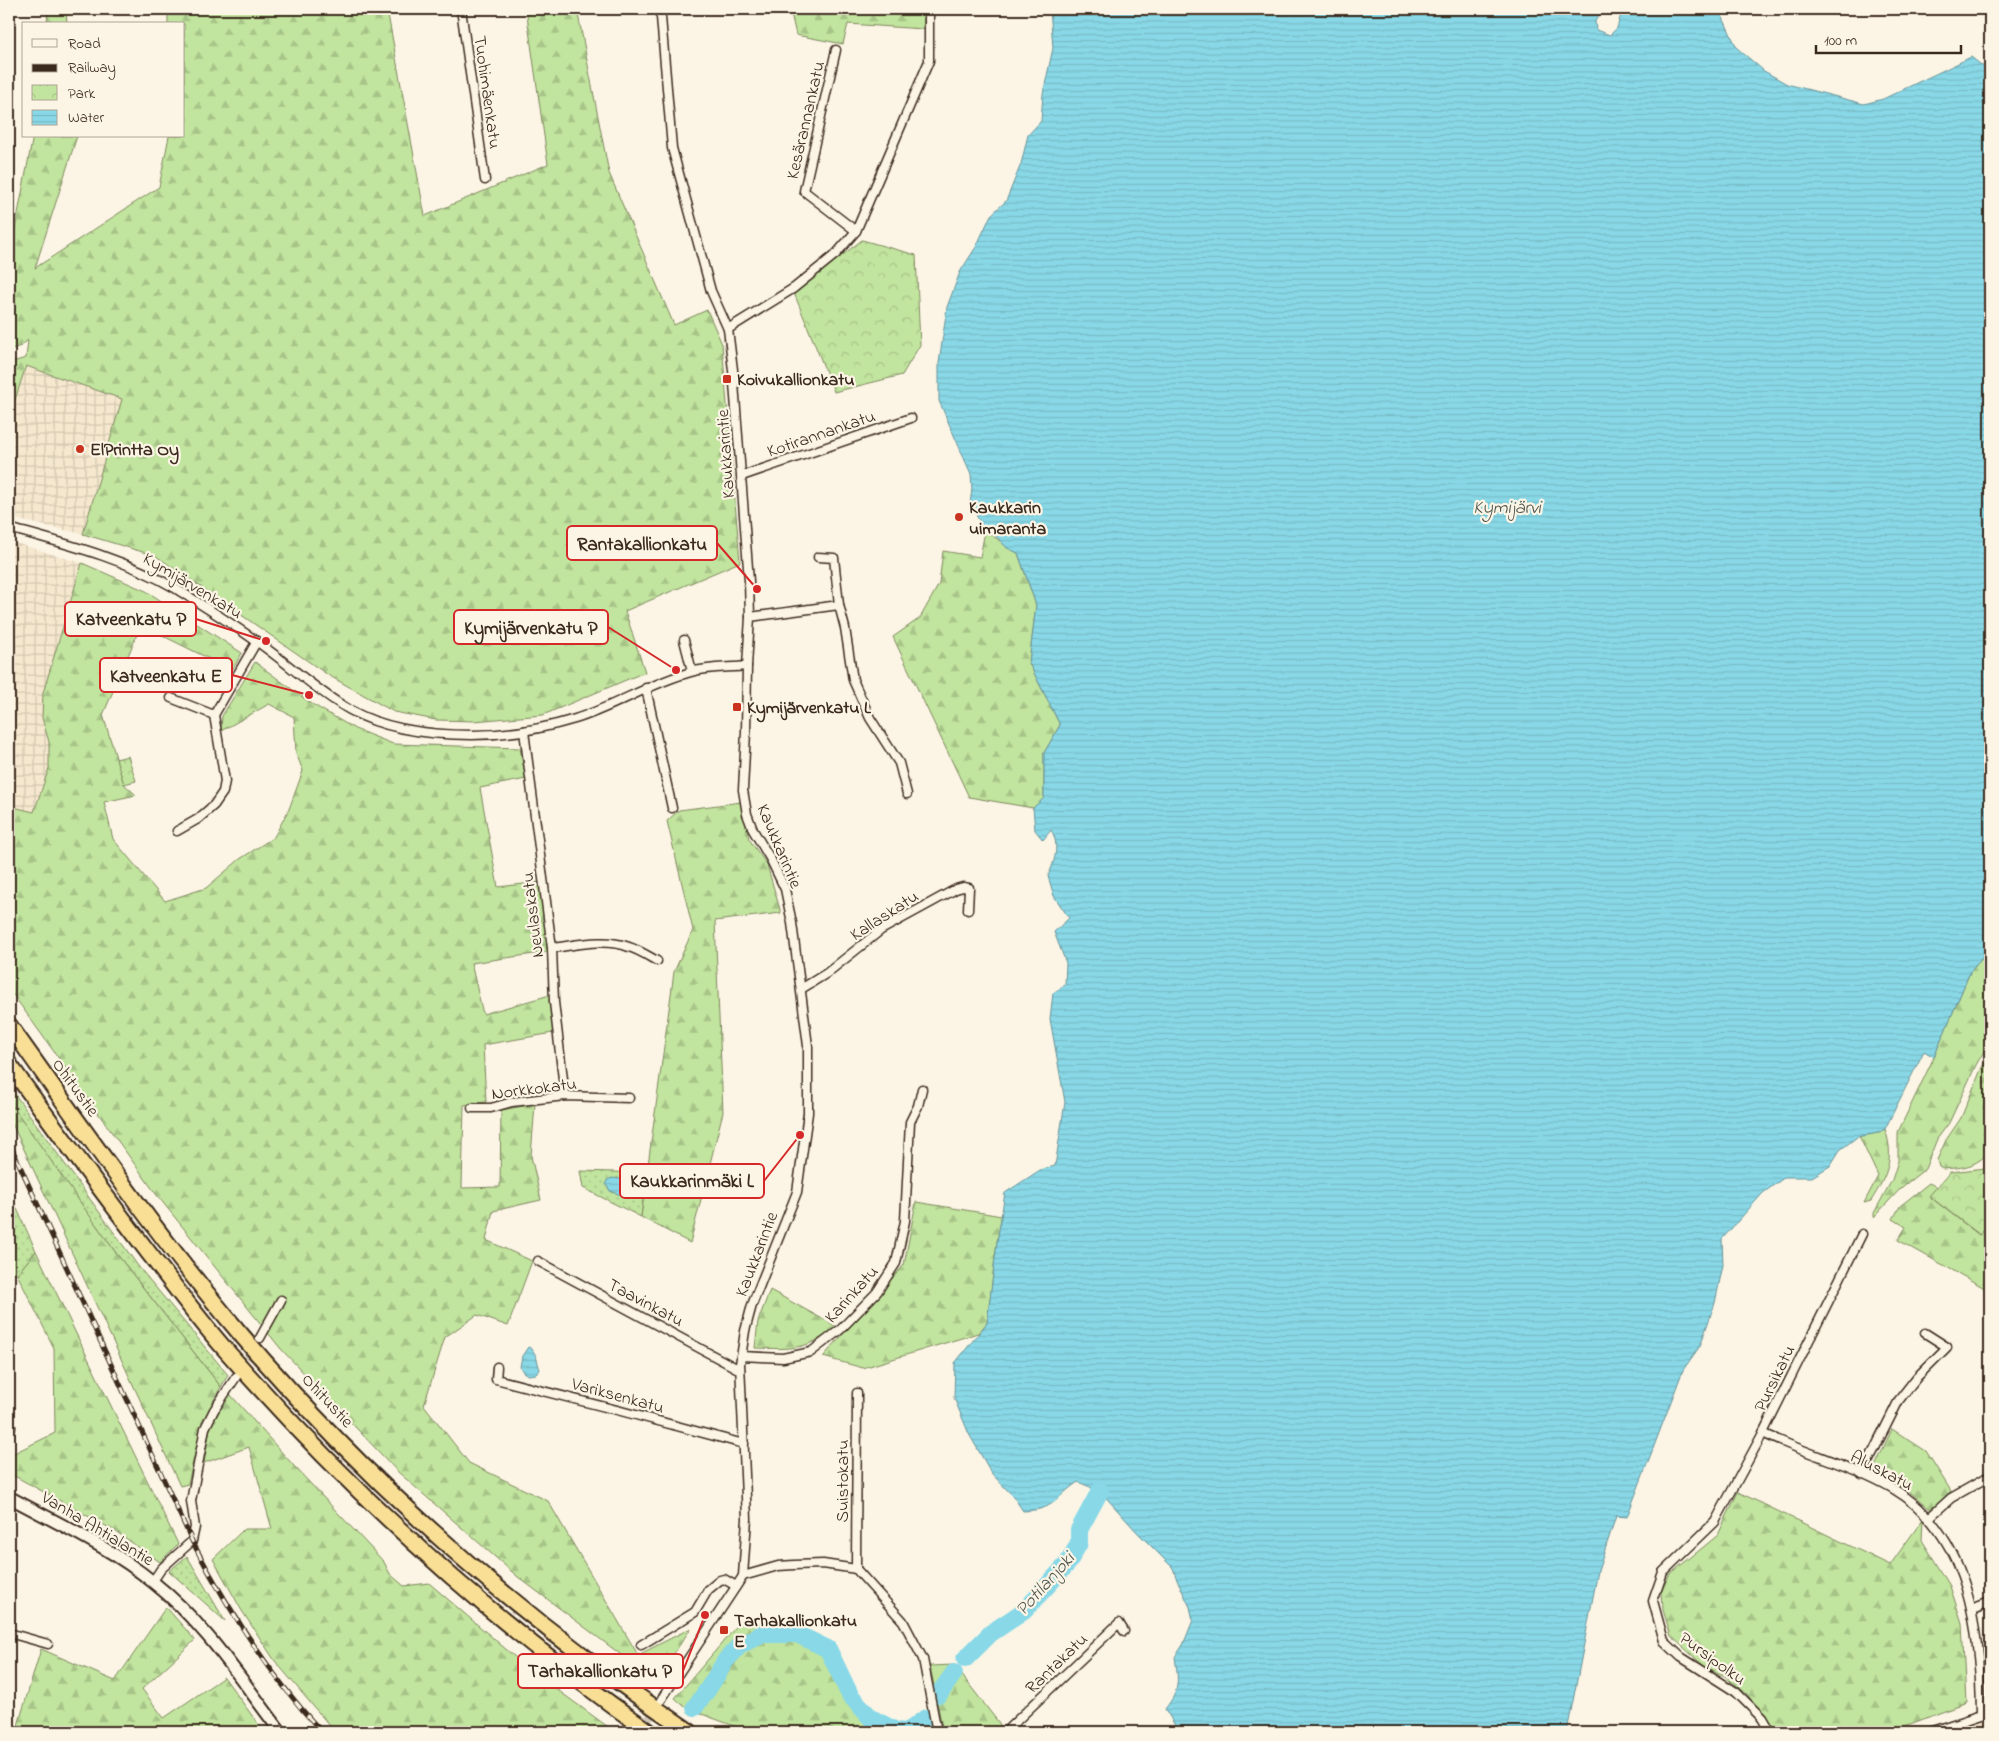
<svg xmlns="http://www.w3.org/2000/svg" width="1999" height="1741" viewBox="0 0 1999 1741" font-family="'Indie Flower',sans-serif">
<defs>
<pattern id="industrial-grid" width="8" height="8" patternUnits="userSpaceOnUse" patternTransform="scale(1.25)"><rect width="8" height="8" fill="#f6e8cf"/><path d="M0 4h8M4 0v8" fill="none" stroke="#d4c7b1"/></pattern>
<pattern id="grass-dots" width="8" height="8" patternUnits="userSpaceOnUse" patternTransform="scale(1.25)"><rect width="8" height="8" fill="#c1e49e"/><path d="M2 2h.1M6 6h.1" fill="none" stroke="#a7c488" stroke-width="1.8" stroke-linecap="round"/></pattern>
<pattern id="forest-firs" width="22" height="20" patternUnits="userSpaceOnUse" patternTransform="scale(1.25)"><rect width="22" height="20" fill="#c1e49e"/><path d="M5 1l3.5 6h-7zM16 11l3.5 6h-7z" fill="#a7c488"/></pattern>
<pattern id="park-crowns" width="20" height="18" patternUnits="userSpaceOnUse" patternTransform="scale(1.25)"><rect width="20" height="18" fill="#c1e49e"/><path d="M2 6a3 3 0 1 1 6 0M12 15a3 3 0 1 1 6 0" fill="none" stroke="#a7c488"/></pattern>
<pattern id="water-rules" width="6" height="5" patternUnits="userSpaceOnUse" patternTransform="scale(1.25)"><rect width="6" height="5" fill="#89d8e7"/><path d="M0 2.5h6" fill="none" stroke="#77bac6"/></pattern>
</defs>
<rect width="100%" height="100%" fill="#fcf5e5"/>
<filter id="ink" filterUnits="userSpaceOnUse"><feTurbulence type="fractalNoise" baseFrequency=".02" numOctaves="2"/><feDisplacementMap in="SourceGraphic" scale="10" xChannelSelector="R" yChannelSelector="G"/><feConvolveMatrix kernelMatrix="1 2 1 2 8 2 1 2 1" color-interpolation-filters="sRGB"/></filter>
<g filter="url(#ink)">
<polygon fill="#f6e8cf" points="1990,1719 1990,1732 1946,1732 1973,1722"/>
<g fill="url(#industrial-grid)">
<polygon points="25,366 122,399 83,534 9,518 9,418"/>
<polygon points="9,541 82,563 59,637 42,718 49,742 49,768 34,812 9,806"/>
</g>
<g fill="url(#grass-dots)" stroke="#7e875e">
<polygon points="9,1086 138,1266 228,1375 221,1387 116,1253 9,1104"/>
<polygon points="580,1171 647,1173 641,1217 583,1188"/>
<polygon points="9,1191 36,1251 17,1274 9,1269"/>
<polygon points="187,1556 225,1621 169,1571"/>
</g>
<g fill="url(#forest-firs)" stroke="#7e875e">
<polygon points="48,9 66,9 67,24 47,24"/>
<polygon points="168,9 387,9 425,216 548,164 526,9 577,9 609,173 674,325 707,310 722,344 740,562 625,611 645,672 543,715 474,721 436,720 394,712 328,675 156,556 83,534 122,399 26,366 9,418 9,363 26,358 28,340 21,346 9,350 9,260 33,136 77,136 35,268 159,187 169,136 184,136 184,24 168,24"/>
<polygon points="790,9 925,9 923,29 848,24 843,44 796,35"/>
<path d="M985,531c12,6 20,16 33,22l18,52 -7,58 31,62 -16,28v46l-11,9 -64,-11 -76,-160 27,-19 19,-34 4,-33 37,6z"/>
<polygon points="82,563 146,591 242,653 232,670 141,625 103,715 124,784 136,795 104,802 113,839 165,901 206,888 240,859 274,837 289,809 303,771 296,753 294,717 269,704 221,731 222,716 255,662 312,704 355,729 393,744 520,748 526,779 480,788 498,887 540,882 548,952 471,963 483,1014 550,995 553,1033 483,1045 486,1102 464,1105 462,1188 500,1187 501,1110 535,1104 531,1156 541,1200 493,1211 486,1240 532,1261 508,1326 477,1315 445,1337 424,1405 469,1463 548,1501 638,1655 691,1628 654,1683 624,1657 518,1577 398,1472 281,1349 156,1194 9,989 9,806 34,812 49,768 49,742 42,718 43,693"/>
<polygon points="741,802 749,839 767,865 781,913 715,921 723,1112 690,1243 641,1217 674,972 693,930 667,821 679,810"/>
<polygon points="1990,949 1990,1041 1976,1065 1949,1123 1937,1139 1925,1169 1902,1187 1874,1217 1874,1213 1892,1180 1898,1161 1898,1132 1934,1057 1970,972"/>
<path d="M1990,1055v96c-16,17 -25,16 -47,18l-4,-2 -2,-7 9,-20 15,-22 21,-51z"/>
<path d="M9,1101l107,152 105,134c-19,31 -25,61 -33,97l-8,2 -171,-369z"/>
<path d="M1885,1129c10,30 2,46 -14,72l-7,2 14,-27 -19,-40 19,-3z"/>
<polygon points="1929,1183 1937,1187 1930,1197 1979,1235 1990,1220 1990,1291 1898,1240 1906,1227 1893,1219 1900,1206"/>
<polygon points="916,1202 1002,1216 997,1242 987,1323 978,1333 863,1368 823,1357 904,1265"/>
<polygon points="36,1251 178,1544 160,1562 115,1531 9,1473 9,1462 12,1454 55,1433 54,1348 17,1274"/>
<path d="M770,1290l67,37c-32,24 -44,22 -82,21l3,-27z"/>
<polygon points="229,1393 293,1465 384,1562 390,1574 404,1586 429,1583 529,1669 615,1732 335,1732 275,1661 242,1611 213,1559 244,1529 272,1529 249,1447 204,1463 210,1428"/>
<polygon points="1892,1429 1926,1451 1951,1491 1931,1510 1910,1492 1873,1471"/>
<polygon points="1738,1492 1890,1565 1923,1519 1922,1540 1950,1586 1962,1623 1966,1703 1889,1732 1775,1732 1747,1694 1725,1676 1704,1666 1671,1636 1663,1610 1662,1590 1669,1575 1718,1535"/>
<polygon points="166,1607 195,1640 142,1689 164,1718 224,1677 264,1732 16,1732 41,1649 115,1681"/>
<polygon points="740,1622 764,1624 730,1645 703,1686 685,1707 675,1698"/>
<polygon points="765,1640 794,1641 824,1656 845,1700 869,1723 890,1732 745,1732 737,1727 699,1713 746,1648"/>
<polygon points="954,1665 999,1723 1003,1732 943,1732 930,1666"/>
</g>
<g fill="url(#park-crowns)" stroke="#7e875e">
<polygon points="862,240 916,255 920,345 902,375 834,392 794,293"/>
<polygon points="128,756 136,781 124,784 116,759"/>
<polygon points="1986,1168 1990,1172 1990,1220 1980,1235 1929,1196 1950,1172"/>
</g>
<g fill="url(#water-rules)" stroke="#6a9297">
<path d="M1050,9h565l-4,3h-9l-7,9 1,9 14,5 7,-7 5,-17 -2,-2h99l18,39 27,23 23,13 77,20 19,-5 88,-42 19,15v93l-7,10 7,4v770l-20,23 -36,85 -10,-6 -39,78 -7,4 -21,4 -17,13 -10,16 -18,11h-27l-22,16 -41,46 1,26 -8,38 -15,43 -17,24 -56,147 -11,-1 -18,55 -31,161h-388l-14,-23c16,-20 13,-29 10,-52l8,-12 10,-25 -3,-13 -13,-27 -4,-12 -36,-36 -37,-41 -22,-9c-24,16 -22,28 -55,29l-10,-15 -21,-22 -23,-40 -15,-36 1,-35 32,-40 10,-81 8,-49 35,-23 15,-4 10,-64 -15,-83 3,-26 12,-8 1,-22 -12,-31 15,-14 -15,-22 -6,-20c7,-15 12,-32 3,-46l-8,10 -8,-10 -2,-22 11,-10v-45l16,-28 -31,-62 7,-58 -18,-52 -11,-5 -10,-11 -12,-6 -15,-27 2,-15 -1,-15 -32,-73v-38l8,-56 13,-35 16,-25 15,-32 15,-14 15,-37 7,-29 13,-14 2,-27 10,-46z"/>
<path d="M612,1178l17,2 4,5c0,6 -1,9 -6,12l-17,-6 -4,-7 1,-4z"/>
<polygon points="528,1347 532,1349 536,1356 540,1370 536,1374 528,1375 523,1372 520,1367 522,1356"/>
</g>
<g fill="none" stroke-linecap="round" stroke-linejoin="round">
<g stroke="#89d8e7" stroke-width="18">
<polyline points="965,1659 991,1633 1024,1611 1068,1563 1079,1543 1079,1530 1100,1491"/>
<polyline points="939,1694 954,1673"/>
<polyline points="695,1707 708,1689 726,1660 740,1645 762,1634 797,1634 828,1649 850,1695 871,1718 896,1731 905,1732 913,1728 926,1718"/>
</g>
<g stroke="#d5ccbd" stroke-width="8" stroke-dasharray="8 4" stroke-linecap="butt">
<polyline points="241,1369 260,1338"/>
<polyline points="642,1729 657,1707"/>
</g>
<g stroke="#3b2a1e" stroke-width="11">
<g id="street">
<polyline points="461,9 485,180"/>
<polyline points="658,9 661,17 672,148 711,291 728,329 733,370 749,581 750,617 747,666 746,732 743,790 747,814 753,830 771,860 785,889 792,923 808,1046 808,1113 797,1192 752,1305 745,1331 740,1364 747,1519 743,1576 661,1700"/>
<polyline points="1800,9 1811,9"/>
<polyline points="836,50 804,191 856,231"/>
<polyline points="728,329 794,288 836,254 856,231 929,61 929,9"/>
<polyline points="742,476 911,418"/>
<path d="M9,528c57,16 114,30 166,60 27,17 55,34 81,53 32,22 60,50 94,69 36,20 82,25 122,25 34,0 70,-6 103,-16 39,-12 75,-36 116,-47 17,-5 38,-4 56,-6"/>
<polyline points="818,557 834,558 839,605"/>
<polyline points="750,617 839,605 845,628 853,680 870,718 899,763 907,794"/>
<polyline points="684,640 692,671"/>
<polyline points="646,688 672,808"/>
<polyline points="171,698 214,715"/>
<polyline points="524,731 552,948 554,1002 565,1096"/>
<polyline points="177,831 198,819 214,805 223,792 225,781 214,715 257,641"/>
<path d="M552,948c25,-3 53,-10 77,-1 10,3 19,9 28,14"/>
<polyline points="801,989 827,973 881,930 956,889 963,887 969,888 968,910"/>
<polyline points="472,1108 491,1108 512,1102 565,1096 629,1098"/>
<polyline points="538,1261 740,1370"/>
<polyline points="260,1338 281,1300"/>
<polyline points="741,1356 783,1358 811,1352 841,1329 877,1292 896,1263 905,1221 910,1122 918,1106 922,1089"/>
<polyline points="497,1367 496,1379 621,1411 744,1444"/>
<path d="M1763,1433c42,21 89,32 129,55 79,46 88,144 89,226"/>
<polyline points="9,1434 11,1427"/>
<polyline points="1862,1474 1899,1400 1917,1377 1947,1347 1925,1333"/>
<polyline points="1930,1517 1951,1498 1990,1476"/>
<polyline points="856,1569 857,1393"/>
<polyline points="743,1576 778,1566 794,1565 823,1564 856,1569 903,1621 923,1659 937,1732"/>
<polyline points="153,1581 161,1569 192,1541 195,1527 191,1501 205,1428 214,1410 236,1377"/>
<polyline points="1972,1609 1990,1602"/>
<polyline points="9,1633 48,1644"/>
<polyline points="641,1645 695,1612 708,1590 720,1580 724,1579 736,1586"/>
<polyline points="1008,1732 1009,1728 1119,1623 1124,1631"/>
<polyline points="1770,1732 1762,1718 1736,1692 1681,1657 1664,1641 1653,1601 1663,1572 1715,1522 1763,1433 1862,1234"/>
<polyline points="1929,1732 1990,1712"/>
</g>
</g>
<g stroke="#3b2a1e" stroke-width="15">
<path id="secondary" d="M9,1497c48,26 101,50 144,85 52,41 88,98 128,150"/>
</g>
<g stroke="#3b2a1e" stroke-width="19">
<g id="highway">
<path d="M9,1025c74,104 147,209 229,306 131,154 285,289 452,401"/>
<path d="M9,1064c45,63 92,126 139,188 25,32 49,65 75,95 127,145 269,275 427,385"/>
</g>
</g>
<use href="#street" stroke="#fcf5e5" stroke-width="8"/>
<use href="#secondary" stroke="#fcf5e5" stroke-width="11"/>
<use href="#highway" stroke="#f9df96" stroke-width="15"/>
<g stroke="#3b2a1e" stroke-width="5">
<path id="rail" d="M9,1142l183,399c36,68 77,134 130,191"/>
</g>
<use href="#rail" stroke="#fcf5e5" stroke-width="3" stroke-dasharray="9" stroke-linecap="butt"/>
</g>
</g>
<g fill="#c8321e" stroke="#fcf5e5" stroke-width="2">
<rect x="722" y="374" width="10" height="10" rx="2.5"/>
<circle cx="80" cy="449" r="5"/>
<circle cx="959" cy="517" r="5"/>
<rect x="732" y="702" width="10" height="10" rx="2.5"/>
<rect x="719" y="1625" width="10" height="10" rx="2.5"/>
</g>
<g text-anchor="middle" stroke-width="4.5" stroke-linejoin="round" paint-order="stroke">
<g font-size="18" fill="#3b2a1e" stroke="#fcf5e5">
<text transform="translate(488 92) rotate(82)" y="6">Tuohimäenkatu</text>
<text transform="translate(805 120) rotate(-77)" y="6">Kesärannankatu</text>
<text transform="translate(821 433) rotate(-19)" y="6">Kotirannankatu</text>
<text transform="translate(725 454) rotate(-94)" y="6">Kaukkarintie</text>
<text transform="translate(193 585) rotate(31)" y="6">Kymijärvenkatu</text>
<text transform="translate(780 846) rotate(67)" y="6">Kaukkarintie</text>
<text transform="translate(532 915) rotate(-97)" y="6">Neulaskatu</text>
<text transform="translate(884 915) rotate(-33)" y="6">Kallaskatu</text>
<text transform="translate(76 1087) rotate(54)" y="6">Ohitustie</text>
<text transform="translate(534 1088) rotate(-7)" y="6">Norkkokatu</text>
<text transform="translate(756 1254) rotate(-69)" y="6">Kaukkarintie</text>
<text transform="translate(851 1294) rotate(-48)" y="6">Karinkatu</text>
<text transform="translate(646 1302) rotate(28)" y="6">Taavinkatu</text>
<text transform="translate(1774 1378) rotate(-64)" y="6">Pursikatu</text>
<text transform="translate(618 1395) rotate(15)" y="6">Variksenkatu</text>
<text transform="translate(328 1400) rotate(47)" y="6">Ohitustie</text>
<text transform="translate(1882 1470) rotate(27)" y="6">Aluskatu</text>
<text transform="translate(842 1481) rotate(-90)" y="6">Suistokatu</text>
<text transform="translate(98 1528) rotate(31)" y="6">Vanha Ahtialantie</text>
<text transform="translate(1713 1658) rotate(36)" y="6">Pursipolku</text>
<text transform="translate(1056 1663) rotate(-44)" y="6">Rantakatu</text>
</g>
<g font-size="18" font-weight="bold" fill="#3b2a1e" stroke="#fcf5e5" text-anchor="start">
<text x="737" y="385">Koivukallionkatu</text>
<text x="90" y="455">ElPrintta Oy</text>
<text x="969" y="513">Kaukkarin<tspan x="969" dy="21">uimaranta</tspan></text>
<text x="747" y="713">Kymijärvenkatu L</text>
<text x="734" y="1626">Tarhakallionkatu<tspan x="734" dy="21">E</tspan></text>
</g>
<g font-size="19" font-style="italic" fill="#4e5650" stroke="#fcf5e5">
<text x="1507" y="513">Kymijärvi</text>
<text transform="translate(1044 1583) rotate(-48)" y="7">Potilanjoki</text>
</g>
</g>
<path fill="none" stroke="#d62828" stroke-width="2" d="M757 589L717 543M266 641L196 619M676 670L608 627M309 695L232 675M800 1135L764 1181M705 1615L683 1671"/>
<g fill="#d62828" stroke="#fcf5e5" stroke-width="2">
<circle cx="757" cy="589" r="5"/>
<circle cx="266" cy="641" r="5"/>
<circle cx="676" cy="670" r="5"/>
<circle cx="309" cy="695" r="5"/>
<circle cx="800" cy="1135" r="5"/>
<circle cx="705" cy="1615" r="5"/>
</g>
<g fill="#fcf5e5" stroke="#d62828" stroke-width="2">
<rect x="567" y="526" width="150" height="34" rx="5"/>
<rect x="65" y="602" width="131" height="34" rx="5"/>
<rect x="454" y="610" width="154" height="34" rx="5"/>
<rect x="100" y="658" width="132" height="34" rx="5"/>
<rect x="620" y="1164" width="144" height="34" rx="5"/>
<rect x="518" y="1654" width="165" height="34" rx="5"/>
</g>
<g font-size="19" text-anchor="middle" font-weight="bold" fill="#3b2a1e">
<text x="642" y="550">Rantakallionkatu</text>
<text x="131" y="625">Katveenkatu P</text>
<text x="531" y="634">Kymijärvenkatu P</text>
<text x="166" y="682">Katveenkatu E</text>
<text x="692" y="1187">Kaukkarinmäki L</text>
<text x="600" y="1677">Tarhakallionkatu P</text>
</g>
<rect width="1999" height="1741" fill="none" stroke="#fcf5e5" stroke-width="30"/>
<rect x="15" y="15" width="1969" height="1711" fill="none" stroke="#3b2a1e" stroke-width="2" filter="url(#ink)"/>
<rect x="22" y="22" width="162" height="115" fill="#fcf5e5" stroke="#afa495"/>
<rect x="32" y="39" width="25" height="8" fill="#fcf5e5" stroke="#afa495"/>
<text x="68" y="48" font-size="15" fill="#3b2a1e">Road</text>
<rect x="32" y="64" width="25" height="8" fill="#3b2a1e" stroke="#afa495"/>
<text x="68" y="72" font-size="15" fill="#3b2a1e">Railway</text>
<rect x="32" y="85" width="25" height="15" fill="url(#park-crowns)" stroke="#afa495"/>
<text x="68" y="98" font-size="15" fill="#3b2a1e">Park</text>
<rect x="32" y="110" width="25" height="15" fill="url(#water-rules)" stroke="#afa495"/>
<text x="68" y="122" font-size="15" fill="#3b2a1e">Water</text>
<path d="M1816 45v8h145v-8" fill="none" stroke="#3b2a1e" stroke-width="2.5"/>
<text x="1824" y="45" font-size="15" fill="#3b2a1e" stroke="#fcf5e5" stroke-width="4" paint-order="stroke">100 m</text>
</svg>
